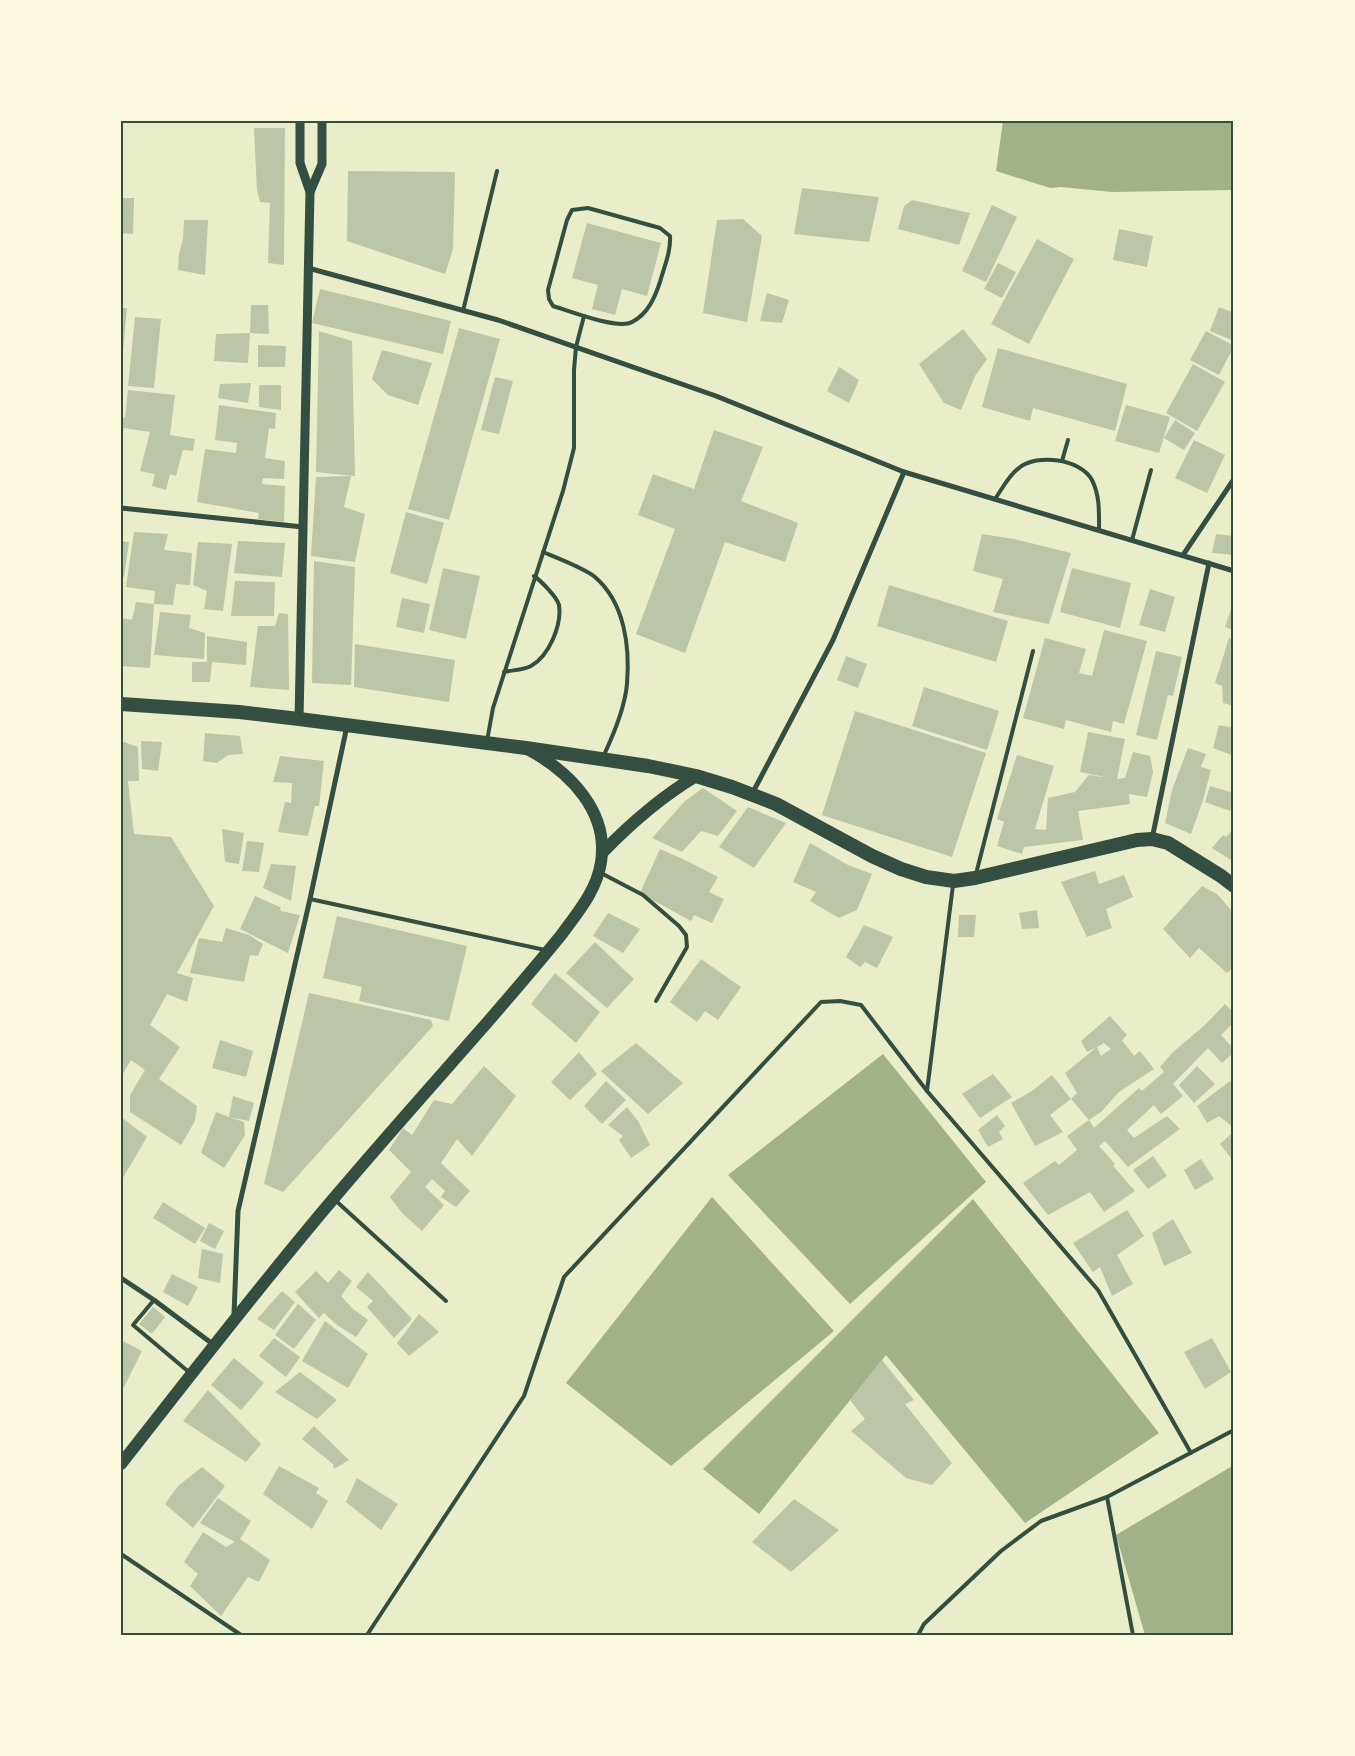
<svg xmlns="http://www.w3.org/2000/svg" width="1355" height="1756" viewBox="0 0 1355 1756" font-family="'Asap Condensed',sans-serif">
<rect width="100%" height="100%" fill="#e9edc9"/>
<g fill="#a3b18a">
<polygon points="1003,121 1234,121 1234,190 1112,192 1061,187 1050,188 996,171"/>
<polygon points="883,1054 986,1182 850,1304 728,1175"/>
<polygon points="712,1197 834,1331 671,1466 566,1383"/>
<polygon points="973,1199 1159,1433 1025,1523 886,1355 759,1514 703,1469"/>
<polygon points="1234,1465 1234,1635 1145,1635 1116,1535"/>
</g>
<g fill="#bcc5a7" fill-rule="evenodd">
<polygon points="254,128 285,128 284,265 268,263 270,203 260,202 257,190"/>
<polygon points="348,171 455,172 453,249 445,274 347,241"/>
<polygon points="802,188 879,197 869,242 794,234"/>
<polygon points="121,198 134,198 133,234 121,233"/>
<polygon points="912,200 970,213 959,245 898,229 904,206"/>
<polygon points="992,205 1017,217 986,282 962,271"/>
<polygon points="743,219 762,236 747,322 703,313 717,220"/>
<polygon points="184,220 208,220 205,275 178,270 179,254 183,239"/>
<polygon points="587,223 661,243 647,296 622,289 615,315 592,309 598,285 572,278"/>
<polygon points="1119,229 1153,236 1147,267 1113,260"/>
<polygon points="1037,239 1074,259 1029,344 991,324"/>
<polygon points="998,263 1016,272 1002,298 984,289"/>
<polygon points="320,289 451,321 443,354 312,323"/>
<polygon points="767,293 789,300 782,323 760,321"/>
<polygon points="251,305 268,305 269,334 250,333"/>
<polygon points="1219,307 1234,313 1234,341 1210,331"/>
<polygon points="121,308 127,308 123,351 121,351"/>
<polygon points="135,317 161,319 154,388 128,386"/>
<polygon points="459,328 500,339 449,520 408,509"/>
<polygon points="963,329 987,359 975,376 961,410 944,403 919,364"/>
<polygon points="319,331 352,341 355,476 316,472"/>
<polygon points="1206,331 1234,346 1219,375 1190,360"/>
<polygon points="250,333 248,363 214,361 216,334"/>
<polygon points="258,345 286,346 285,367 258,367"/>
<polygon points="998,348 1127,384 1115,431 1033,408 1030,421 982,407"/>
<polygon points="382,350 432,363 418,405 388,395 372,379"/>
<polygon points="1193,364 1225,382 1197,431 1166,413"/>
<polygon points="839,367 859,380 849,403 827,391"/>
<polygon points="495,377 513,381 499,434 481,430"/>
<polygon points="251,383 248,403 218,398 220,384"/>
<polygon points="259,385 281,385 281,410 259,407"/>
<polygon points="128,390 175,395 170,435 195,439 193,451 183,450 176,476 170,474 166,490 152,486 155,474 140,471 150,432 124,428 121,439 121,417 125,418"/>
<polygon points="219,405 276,413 275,429 269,428 265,458 285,461 284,479 263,478 262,484 285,486 284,522 258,519 259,513 197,502 205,449 236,453 237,443 215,440"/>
<polygon points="1126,405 1170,417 1159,453 1115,441"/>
<polygon points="1175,420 1195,433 1184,450 1164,438"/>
<polygon points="714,430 763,447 741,501 798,523 785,562 725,542 685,653 636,634 675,529 638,515 653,474 694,489"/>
<polygon points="1194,440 1225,455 1207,493 1175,478"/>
<polygon points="351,476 344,507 365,514 355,562 311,556 316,477"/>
<polygon points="406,512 444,523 427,584 390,573"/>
<polygon points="134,532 168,534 164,550 192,553 190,585 176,584 173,605 154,604 150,668 121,666 122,618 132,620 136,602 154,604 155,591 126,587"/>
<polygon points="982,534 1014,539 1071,553 1049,624 993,612 1003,579 973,571"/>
<polygon points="1216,534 1234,536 1234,555 1212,553"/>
<polygon points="121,541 129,542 124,577 121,576"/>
<polygon points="238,541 285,543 282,577 234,573"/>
<polygon points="198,542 232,544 223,611 204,609 207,591 193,585"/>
<polygon points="314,561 355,567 351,685 312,683"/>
<polygon points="443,568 480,576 466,639 429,630"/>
<polygon points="1072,568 1131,583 1120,628 1060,612"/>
<polygon points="235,581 275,582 274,616 231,616"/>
<polygon points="889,585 1008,621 996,662 877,626"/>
<polygon points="1150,589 1175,597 1165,632 1139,625"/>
<polygon points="402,598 430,604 424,633 396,627"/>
<polygon points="1233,603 1234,603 1234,630 1225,627"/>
<polygon points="160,612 191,615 189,628 205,633 204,659 154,655"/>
<polygon points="279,613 288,614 289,690 250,687 258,626 275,626"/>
<polygon points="1104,630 1147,641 1124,724 1113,721 1111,732 1066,720 1064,729 1023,718 1045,638 1086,649 1079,673 1092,676"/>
<polygon points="207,636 247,642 246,665 212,662 210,682 192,682 192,662 207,662"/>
<polygon points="1229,638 1234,639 1234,706 1223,703 1222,686 1215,683"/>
<polygon points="355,644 455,660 449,702 354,687"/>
<polygon points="1156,651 1182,657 1173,696 1168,695 1157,740 1136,735"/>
<polygon points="846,656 867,664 858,688 837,680"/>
<polygon points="924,687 999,711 987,750 912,726"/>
<polygon points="855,711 986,753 952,857 822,815"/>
<polygon points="1219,725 1234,728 1234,756 1213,748"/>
<polygon points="1088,732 1125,739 1117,779 1125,778 1133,752 1150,756 1153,772 1147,797 1129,794 1130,804 1078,811 1083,840 1024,847 1022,854 997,846 1004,822 997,819 1017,755 1054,766 1035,829 1046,830 1048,798 1075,792 1089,775 1110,778 1080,772"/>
<polygon points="205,733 240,736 243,754 228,755 217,763 203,761"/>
<polygon points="141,741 162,742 158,771 142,769"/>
<polygon points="124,742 138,747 139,781 128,781 134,834 171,837 214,906 177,973 193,978 187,1002 167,994 150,1025 180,1047 159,1079 197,1106 195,1121 181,1145 130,1112 130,1095 145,1070 131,1060 121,1077 121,743"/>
<polygon points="1188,748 1206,754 1201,767 1211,770 1203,800 1191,834 1165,823 1172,790"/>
<polygon points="280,756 324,761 319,806 315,806 308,836 278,832 285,802 291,803 292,783 273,782"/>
<polygon points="1210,786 1234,793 1234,801 1230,811 1205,802"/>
<polygon points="703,788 737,811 718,836 701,831 682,852 652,838 685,801"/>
<polygon points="748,807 786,823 754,868 719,847"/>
<polygon points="1234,828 1234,862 1212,848 1223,835 1226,837"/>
<polygon points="222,829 244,833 239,864 225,862"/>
<polygon points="247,841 264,843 259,872 242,871"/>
<polygon points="810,843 848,865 872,874 857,910 839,918 810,901 816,892 793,882"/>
<polygon points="660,849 687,861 718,877 709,892 724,899 712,923 694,915 691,921 640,893"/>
<polygon points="271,864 296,866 291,901 263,888"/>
<polygon points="1095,871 1099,884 1124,875 1133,897 1106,909 1112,928 1087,937 1061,882"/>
<polygon points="1202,886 1217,894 1232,911 1234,909 1234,966 1227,973 1199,948 1190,958 1163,929"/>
<polygon points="255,896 280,907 281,911 300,915 288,953 240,929"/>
<polygon points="1037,910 1039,928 1022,929 1019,913"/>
<polygon points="608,913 640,929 623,953 593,936"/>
<polygon points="959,915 976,915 974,937 958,937"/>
<polygon points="337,916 467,946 449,1021 359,1001 362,987 323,978"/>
<polygon points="864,925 893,937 877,968 865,962 860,967 846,957"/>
<polygon points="226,928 249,935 263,944 258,956 250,955 244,982 190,973 199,938 222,942"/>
<polygon points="595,942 634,979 607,1008 566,973"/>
<polygon points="701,959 741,987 718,1020 705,1011 697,1022 670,1002"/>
<polygon points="555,973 600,1012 576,1043 531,1004"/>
<polygon points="309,993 431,1020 433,1026 283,1192 264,1184"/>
<polygon points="1225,1004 1234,1013 1234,1022 1221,1035 1234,1049 1234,1052 1222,1063 1208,1048 1173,1084 1183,1096 1161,1114 1154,1105 1127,1130 1134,1138 1167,1116 1180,1129 1128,1167 1105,1141 1099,1146 1115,1164 1113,1166 1135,1191 1104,1212 1090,1192 1048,1215 1023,1183 1055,1161 1059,1165 1077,1150 1067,1136 1089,1120 1094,1128 1139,1088 1142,1091 1164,1072 1160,1067 1173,1052 1205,1025"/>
<path d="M1110,1016l17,19 -5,5 12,16 6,-5 14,18 -35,23 -18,20 -12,8 -18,-21 -21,16 13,17 -28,14 -24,-43 21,-12 20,-16 19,24 6,-6 -12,-20 32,-26 -10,5 -6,-11zM1104,1043l7,6 -10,7 -4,-9z"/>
<polygon points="220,1040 253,1051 246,1077 212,1068"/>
<polygon points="636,1043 683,1083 648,1114 601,1071"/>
<polygon points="579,1052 597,1074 570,1100 551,1082"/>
<polygon points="484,1066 516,1096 472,1156 457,1139 441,1163 470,1191 456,1207 441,1197 445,1191 432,1179 425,1187 444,1205 422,1231 402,1213 390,1197 411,1172 389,1150 403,1128 412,1135 434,1100 452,1104"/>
<polygon points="1197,1066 1215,1084 1194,1103 1179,1085"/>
<polygon points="993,1074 1012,1097 980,1118 962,1094"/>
<polygon points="606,1081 626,1100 602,1124 584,1106"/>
<polygon points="1230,1081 1234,1086 1234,1128 1219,1116 1207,1123 1197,1106"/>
<polygon points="233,1096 254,1103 249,1121 229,1117 244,1122 245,1135 224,1168 201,1153 216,1112 229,1117"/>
<polygon points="627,1107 638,1121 650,1145 631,1158 619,1140 623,1136 608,1125"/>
<polygon points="997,1115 1005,1126 999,1132 1003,1139 988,1147 978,1130"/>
<polygon points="121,1117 147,1137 121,1181"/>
<polygon points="1231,1134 1234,1138 1234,1162 1220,1144"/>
<polygon points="1153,1156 1167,1176 1148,1189 1133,1170"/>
<polygon points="1201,1159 1214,1179 1195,1190 1184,1170"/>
<polygon points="163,1202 205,1228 195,1244 153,1218"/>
<polygon points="1127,1210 1144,1236 1117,1255 1133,1284 1112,1296 1100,1267 1093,1272 1073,1243"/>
<polygon points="1173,1219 1192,1253 1164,1266 1152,1233"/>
<polygon points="209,1223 224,1231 215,1249 200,1241"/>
<polygon points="202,1249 223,1254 220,1283 198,1278"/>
<polygon points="339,1270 352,1281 341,1296 352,1308 368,1320 356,1337 337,1325 324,1313 319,1318 295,1292 316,1271 328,1283"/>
<polygon points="368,1272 412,1319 394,1338 367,1307 373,1301 356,1287"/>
<polygon points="172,1274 198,1287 188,1306 163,1292"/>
<polygon points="282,1291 295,1302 274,1330 257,1319"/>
<polygon points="298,1304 316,1320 294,1349 275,1335"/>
<polygon points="153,1307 165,1317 152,1334 139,1324"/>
<polygon points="419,1314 439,1332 409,1356 397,1343"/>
<polygon points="325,1321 368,1354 348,1388 302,1361"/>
<polygon points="274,1338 300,1357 286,1377 259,1356"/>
<polygon points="1212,1338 1231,1372 1205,1389 1184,1352"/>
<polygon points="121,1340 142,1351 123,1389 121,1388"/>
<polygon points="234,1358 264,1383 241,1410 211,1385"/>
<polygon points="882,1360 914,1400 905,1404 952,1463 932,1485 906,1478 851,1431 865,1419 850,1400"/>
<polygon points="300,1372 337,1400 317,1419 275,1392"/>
<polygon points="208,1390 261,1444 246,1462 183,1421"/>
<polygon points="314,1426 349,1460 334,1469 333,1464 302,1439"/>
<polygon points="279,1466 319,1488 316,1493 328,1501 312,1529 263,1494"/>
<polygon points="202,1467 225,1486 193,1528 165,1504 178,1486"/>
<polygon points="357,1478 398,1504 381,1530 346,1502"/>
<polygon points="218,1498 251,1521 240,1539 270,1560 259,1582 248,1577 221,1616 190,1586 198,1574 184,1562 203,1532 226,1547 235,1542 200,1523"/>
<polygon points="794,1499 839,1530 791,1572 752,1542"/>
</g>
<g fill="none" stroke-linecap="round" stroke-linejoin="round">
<g stroke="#344e41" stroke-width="4">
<path d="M588,208l72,20 10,8c1,16 -6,31 -10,46 -5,15 -12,32 -28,40 -14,8 -63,-11 -79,-16l-4,-7 -1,-9 19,-70 5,-10z"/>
<polyline points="463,311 497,171"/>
<polyline points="1062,461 1068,440"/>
<path d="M995,499c7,-10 14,-24 24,-31 18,-15 62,-9 73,12 8,16 7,33 7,50"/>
<polyline points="1132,540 1151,470"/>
<path d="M543,552c14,6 41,16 52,25 30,26 35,70 32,107 -2,22 -14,52 -24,73"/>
<path d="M504,672c8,-2 20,-2 27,-6 18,-10 31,-41 28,-61 -2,-8 -18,-24 -25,-29"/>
<polyline points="487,741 493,708 563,491 574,448 574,370 576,347 584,316"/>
<polyline points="601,873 643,895 679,926 686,935 687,947 656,1001"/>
<polyline points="976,874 1033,651"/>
<polyline points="310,899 545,950"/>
<polyline points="927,1091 953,885"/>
<polyline points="335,1200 446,1301"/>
<polyline points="154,1300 133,1325 190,1373"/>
<polyline points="1107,1497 1133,1635"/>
<polyline points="121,1554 241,1635"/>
<polyline points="367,1635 524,1396 564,1277 821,1002 840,1001 861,1005 927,1091 1098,1290 1191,1453"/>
<polyline points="918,1635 924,1624 1001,1551 1041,1521 1107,1497 1234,1430"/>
</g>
<g stroke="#344e41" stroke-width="5">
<polyline points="308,268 498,320 716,396 904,472 1234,571"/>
<polyline points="121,508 303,527"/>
<polyline points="1183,555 1234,479"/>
<polyline points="752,794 833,640 904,472"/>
<polyline points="1152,839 1209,563"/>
<polyline points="121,1278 154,1300 214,1345"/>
<polyline points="234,1315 238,1211 310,899 347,726"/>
</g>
<g stroke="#344e41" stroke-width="9">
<polyline points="310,192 322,164 322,121"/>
<polyline points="299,719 310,192 300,163 300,121"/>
</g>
<g stroke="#344e41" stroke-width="12">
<path d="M602,853c29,-30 59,-56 94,-77"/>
<path d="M121,1464c70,-89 139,-179 213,-266 49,-58 100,-115 151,-173 26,-30 52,-60 77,-91 16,-22 35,-44 39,-72 8,-50 -31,-90 -72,-112"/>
</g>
<polyline stroke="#344e41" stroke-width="14" points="121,704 239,712 299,719 526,748 648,766 696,776 732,787 776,804 872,856 901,869 926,877 954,881 975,878 1137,840 1152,839 1168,843 1221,876 1234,886"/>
</g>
<rect width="1355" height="1756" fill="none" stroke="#fefae0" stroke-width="245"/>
<rect x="122" y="122" width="1110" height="1512" fill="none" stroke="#344e41" stroke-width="2"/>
</svg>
